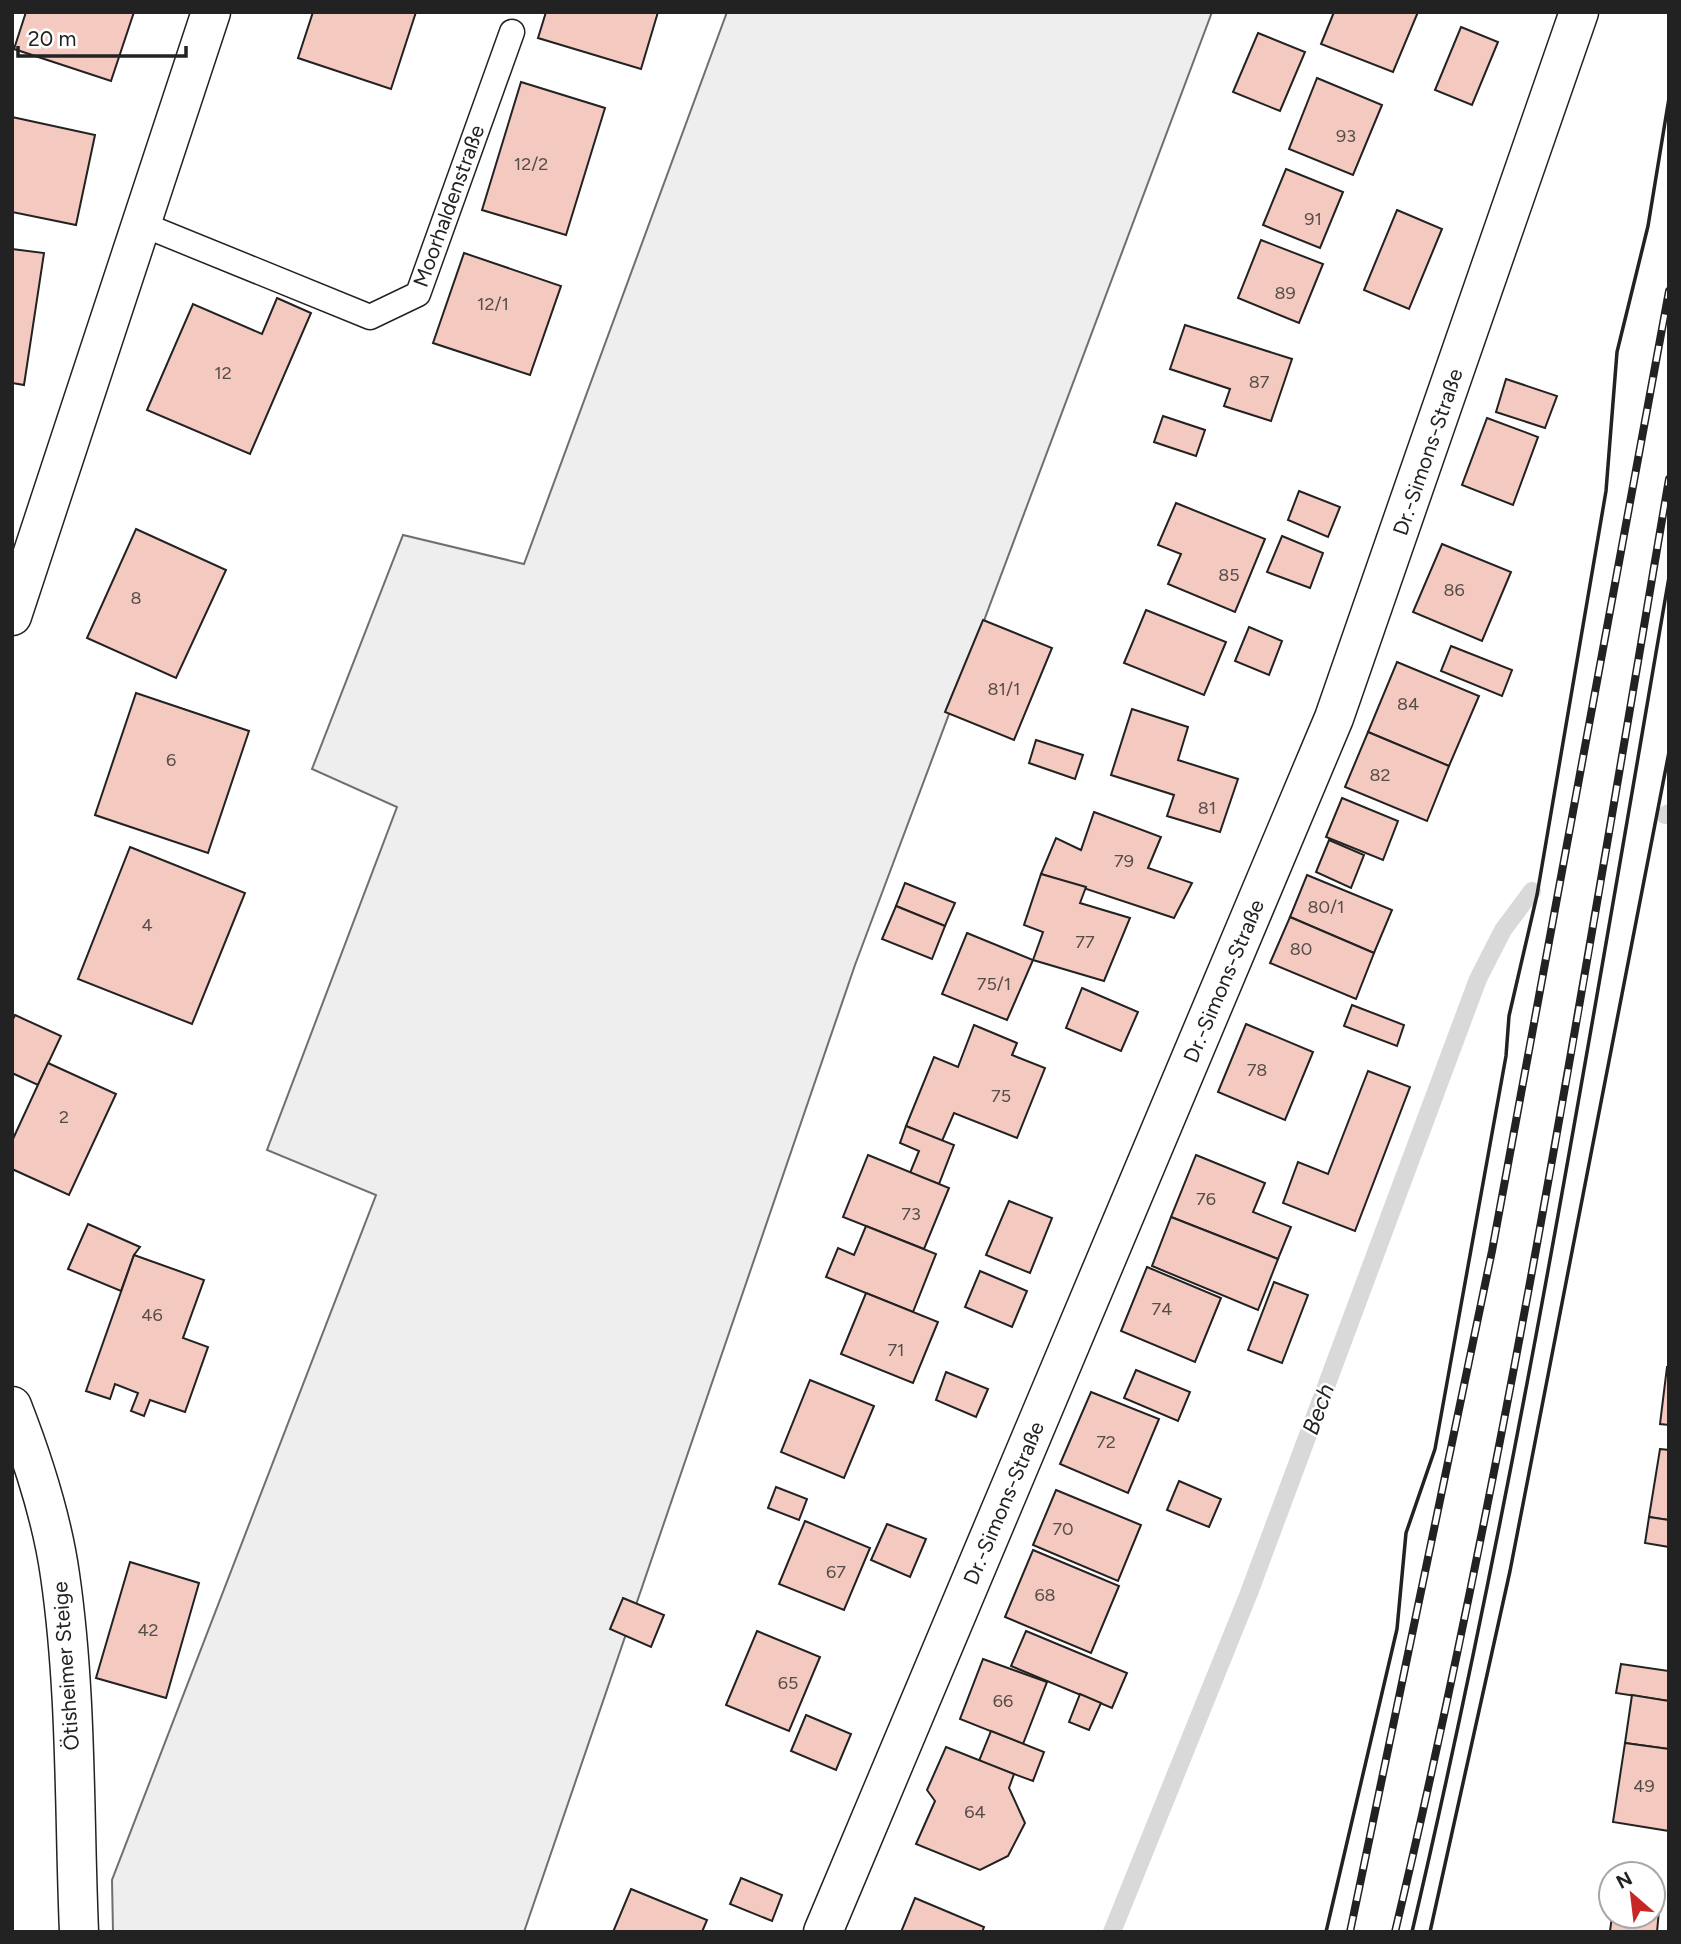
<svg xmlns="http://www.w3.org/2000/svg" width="1681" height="1944" viewBox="0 0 1681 1944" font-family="Figtree,sans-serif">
<rect width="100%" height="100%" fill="#fff"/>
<polygon fill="#eee" stroke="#6f6f6f" stroke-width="2" points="727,12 1212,12 855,965 524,1932 113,1932 112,1880 376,1195 267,1150 397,807 312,769 403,535 524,564"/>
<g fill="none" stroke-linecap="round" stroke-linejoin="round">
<g stroke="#d9d9d9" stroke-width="18">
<polyline points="1665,815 1669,813"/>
<polyline points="1112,1932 1249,1593 1478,979 1503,930 1532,891"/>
</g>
</g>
<g fill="#f3c9c0" stroke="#222" stroke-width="2">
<polygon points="26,12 134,12 111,81 14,49"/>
<polygon points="313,12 416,12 391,89 298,58"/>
<polygon points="546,12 658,12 641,69 538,38"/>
<polygon points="1334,12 1418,12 1393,72 1321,44"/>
<polygon points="1461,27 1498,42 1472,105 1435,90"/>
<polygon points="1258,33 1305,52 1280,111 1233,92"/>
<polygon points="1317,78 1382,105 1353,175 1289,149"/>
<polygon points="521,82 605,108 566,235 482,210"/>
<polygon points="12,117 95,135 76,225 12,212"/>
<polygon points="1286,169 1343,192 1320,248 1263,225"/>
<polygon points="1397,210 1442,229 1409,309 1364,290"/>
<polygon points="1261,240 1323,264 1299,323 1238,298"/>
<polygon points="12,249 44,253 24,385 12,383"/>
<polygon points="464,253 561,286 530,375 433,343"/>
<polygon points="277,298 311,313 250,454 147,410 193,304 262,334"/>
<polygon points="1185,325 1292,359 1271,421 1224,406 1230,389 1170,369"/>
<polygon points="1506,379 1557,396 1545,428 1496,412"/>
<polygon points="1163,416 1205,430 1196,456 1154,442"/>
<polygon points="1487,418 1538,437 1513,505 1462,485"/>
<polygon points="1299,491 1340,507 1328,537 1288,520"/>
<polygon points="1176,503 1265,539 1235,612 1168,584 1181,554 1158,545"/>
<polygon points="136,529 226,570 176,678 87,638"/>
<polygon points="1282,536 1323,553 1310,588 1267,572"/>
<polygon points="1442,544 1511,572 1482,641 1413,612"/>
<polygon points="1146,610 1226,642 1204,695 1124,663"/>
<polygon points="983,620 1052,648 1014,740 945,712"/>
<polygon points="1249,627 1282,641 1269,675 1235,661"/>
<polygon points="1451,646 1512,670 1502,696 1441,671"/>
<polygon points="1397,662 1479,696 1449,766 1368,732"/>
<polygon points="136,693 249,731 208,853 95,815"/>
<polygon points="1132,709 1188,727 1178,760 1238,779 1220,832 1167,816 1174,795 1111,775"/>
<polygon points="1368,732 1449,766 1427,821 1345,787"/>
<polygon points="1036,740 1083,755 1075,779 1029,763"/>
<polygon points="1342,798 1398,821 1383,860 1326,837"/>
<polygon points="1094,812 1161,837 1148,868 1192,883 1174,918 1041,874 1056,838 1081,850"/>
<polygon points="1329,840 1364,855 1351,888 1316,872"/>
<polygon points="130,847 245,893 192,1024 78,979"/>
<polygon points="1041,874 1086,887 1080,903 1130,918 1104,981 1033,960 1043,932 1024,925"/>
<polygon points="1307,875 1392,910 1374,953 1290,917"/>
<polygon points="905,883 955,903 945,926 896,906"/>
<polygon points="896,906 945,926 932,959 882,939"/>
<polygon points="1290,917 1374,953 1356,999 1270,963"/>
<polygon points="967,933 1033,960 1007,1020 942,994"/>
<polygon points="1082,988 1138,1012 1121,1051 1066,1028"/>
<polygon points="1352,1005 1404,1025 1397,1046 1344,1026"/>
<polygon points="15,1015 61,1036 38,1085 12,1073 12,1021"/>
<polygon points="1246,1024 1313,1052 1285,1120 1218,1092"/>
<polygon points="974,1025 1017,1043 1012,1055 1045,1068 1017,1138 954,1113 942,1141 906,1126 934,1057 958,1067"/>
<polygon points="48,1063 116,1094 69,1195 12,1169 12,1141"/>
<polygon points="1368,1071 1410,1087 1355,1231 1283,1203 1298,1162 1328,1174"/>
<polygon points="906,1126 954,1145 939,1184 910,1173 919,1151 900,1143"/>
<polygon points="868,1155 949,1188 924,1249 843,1217"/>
<polygon points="1196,1155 1265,1183 1253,1212 1291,1227 1278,1259 1171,1217"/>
<polygon points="1009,1201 1052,1218 1030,1273 986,1255"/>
<polygon points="1171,1217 1278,1259 1258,1310 1152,1266"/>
<polygon points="88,1224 140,1247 134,1255 121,1291 68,1269"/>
<polygon points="866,1226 936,1254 913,1312 826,1277 838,1248 854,1255"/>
<polygon points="134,1255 204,1280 183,1338 208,1347 185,1412 150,1400 144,1416 131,1411 138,1393 115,1384 110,1399 86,1391"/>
<polygon points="1147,1267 1221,1298 1195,1362 1121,1331"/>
<polygon points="980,1271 1027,1291 1012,1327 965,1307"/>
<polygon points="1274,1282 1308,1295 1282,1363 1248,1350"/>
<polygon points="866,1293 938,1322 913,1383 841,1354"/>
<polygon points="1667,1367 1669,1367 1669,1425 1660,1424"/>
<polygon points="1136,1370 1190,1392 1178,1421 1124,1398"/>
<polygon points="946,1372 988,1389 976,1417 936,1400"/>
<polygon points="810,1380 874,1406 844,1478 781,1452"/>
<polygon points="1091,1392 1159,1419 1128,1493 1060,1464"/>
<polygon points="1660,1449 1669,1450 1669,1520 1649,1517"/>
<polygon points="1179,1481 1221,1499 1209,1527 1167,1510"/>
<polygon points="776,1487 807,1499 799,1520 768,1508"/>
<polygon points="1056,1490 1141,1525 1118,1581 1033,1545"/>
<polygon points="1649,1517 1669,1520 1669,1547 1645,1543"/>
<polygon points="805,1521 870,1548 844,1610 779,1584"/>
<polygon points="887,1524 926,1539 910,1577 871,1560"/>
<polygon points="1033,1550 1119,1586 1091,1653 1005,1617"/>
<polygon points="130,1562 199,1583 166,1698 96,1678"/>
<polygon points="623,1598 664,1615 651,1647 610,1629"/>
<polygon points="757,1631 820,1657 789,1731 726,1705"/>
<polygon points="1026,1631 1127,1673 1112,1708 1011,1666"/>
<polygon points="983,1659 1047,1682 1023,1744 960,1719"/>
<polygon points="1621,1664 1669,1671 1669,1701 1616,1693"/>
<polygon points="1080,1694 1101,1703 1089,1730 1069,1722"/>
<polygon points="1632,1695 1669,1701 1669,1749 1625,1743"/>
<polygon points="806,1715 851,1734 836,1770 791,1751"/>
<polygon points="991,1731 1044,1752 1033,1781 979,1761"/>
<polygon points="1625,1743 1669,1749 1669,1831 1613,1822"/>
<polygon points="946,1747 1014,1774 1009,1788 1025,1823 1008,1856 980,1870 916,1844 935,1801 927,1790"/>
<polygon points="741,1878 782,1895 772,1921 730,1904"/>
<polygon points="631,1889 707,1920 702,1932 613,1932"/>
<polygon points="915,1898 984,1927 982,1932 901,1932"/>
<polygon points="1653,1909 1659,1910 1657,1932 1610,1931 1612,1916 1653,1916"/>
</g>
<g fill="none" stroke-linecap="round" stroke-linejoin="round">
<g stroke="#222" stroke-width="27">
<polyline id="service" points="139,223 370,317 418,294 512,32"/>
</g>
<g stroke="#222" stroke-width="41">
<g id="minor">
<polyline points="12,616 211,12"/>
<path d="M12,1406c21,54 40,112 48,169 17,117 14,239 19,357"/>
<polyline points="823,1932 1334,718 1579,12"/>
</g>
</g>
<use href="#service" stroke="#fff" stroke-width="24"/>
<use href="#minor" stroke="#fff" stroke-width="38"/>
<g stroke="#222" stroke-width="8">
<g id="rail">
<polyline points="1350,1932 1492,1251 1669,291"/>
<path d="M1395,1932c114,-480 191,-967 274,-1453"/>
</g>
</g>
<use href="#rail" stroke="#fff" stroke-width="5" stroke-dasharray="16" stroke-linecap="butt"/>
<g stroke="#222" stroke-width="3.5">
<polyline points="1326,1932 1397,1629 1406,1533 1435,1449 1506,1056 1509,1016 1537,895 1606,491 1617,352 1648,226 1669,98"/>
<path d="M1412,1932c105,-448 179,-902 257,-1355"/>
<polyline points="1430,1932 1510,1571 1669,752"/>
</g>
</g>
<g text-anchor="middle" stroke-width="5" stroke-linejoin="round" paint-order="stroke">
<g font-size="18" fill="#564c4a">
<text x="1346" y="142">93</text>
<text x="531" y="170">12/2</text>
<text x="1313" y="225">91</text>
<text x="1285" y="299">89</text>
<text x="493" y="310">12/1</text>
<text x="223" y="379">12</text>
<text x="1259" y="388">87</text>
<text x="1229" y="581">85</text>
<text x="1454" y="596">86</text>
<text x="136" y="604">8</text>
<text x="1004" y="695">81/1</text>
<text x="1408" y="710">84</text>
<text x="171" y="766">6</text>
<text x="1380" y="781">82</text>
<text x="1207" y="814">81</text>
<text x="1124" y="867">79</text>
<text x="1326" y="913">80/1</text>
<text x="147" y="931">4</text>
<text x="1085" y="948">77</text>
<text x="1301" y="955">80</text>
<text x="994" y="990">75/1</text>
<text x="1257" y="1076">78</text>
<text x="1001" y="1102">75</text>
<text x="64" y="1123">2</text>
<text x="1206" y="1205">76</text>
<text x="911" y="1220">73</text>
<text x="1162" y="1315">74</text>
<text x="152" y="1321">46</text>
<text x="896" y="1356">71</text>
<text x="1106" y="1448">72</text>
<text x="1063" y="1535">70</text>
<text x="836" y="1578">67</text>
<text x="1045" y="1601">68</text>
<text x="148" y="1636">42</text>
<text x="788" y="1689">65</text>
<text x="1003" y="1707">66</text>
<text x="1644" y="1792">49</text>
<text x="975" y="1818">64</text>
</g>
<g font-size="21" fill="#222" stroke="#fff">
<text transform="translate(449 206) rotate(-70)" y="7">Moorhaldenstraße</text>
<text transform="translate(1428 452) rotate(-71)" y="7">Dr.-Simons-Straße</text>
<text transform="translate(1224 981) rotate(-67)" y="7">Dr.-Simons-Straße</text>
<text transform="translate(1004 1503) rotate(-67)" y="7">Dr.-Simons-Straße</text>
<text transform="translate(66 1666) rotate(-94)" y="7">Ötisheimer Steige</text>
</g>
<g font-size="23" font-style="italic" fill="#222" stroke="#fff">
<text transform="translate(1318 1409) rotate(-70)" y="8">Bech</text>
</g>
</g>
<rect width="1681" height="1944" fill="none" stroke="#222222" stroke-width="28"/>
<g transform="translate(1632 1895) rotate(332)"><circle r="33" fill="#ffffff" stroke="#a7a7a7" stroke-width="2"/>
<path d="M0-5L12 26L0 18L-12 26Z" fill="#c62828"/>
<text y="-10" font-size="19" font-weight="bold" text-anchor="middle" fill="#222222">N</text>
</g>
<path d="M18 46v10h168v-10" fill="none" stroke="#222222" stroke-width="3.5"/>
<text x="28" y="46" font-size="21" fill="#222222" stroke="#ffffff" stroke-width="5" paint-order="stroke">20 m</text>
</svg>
